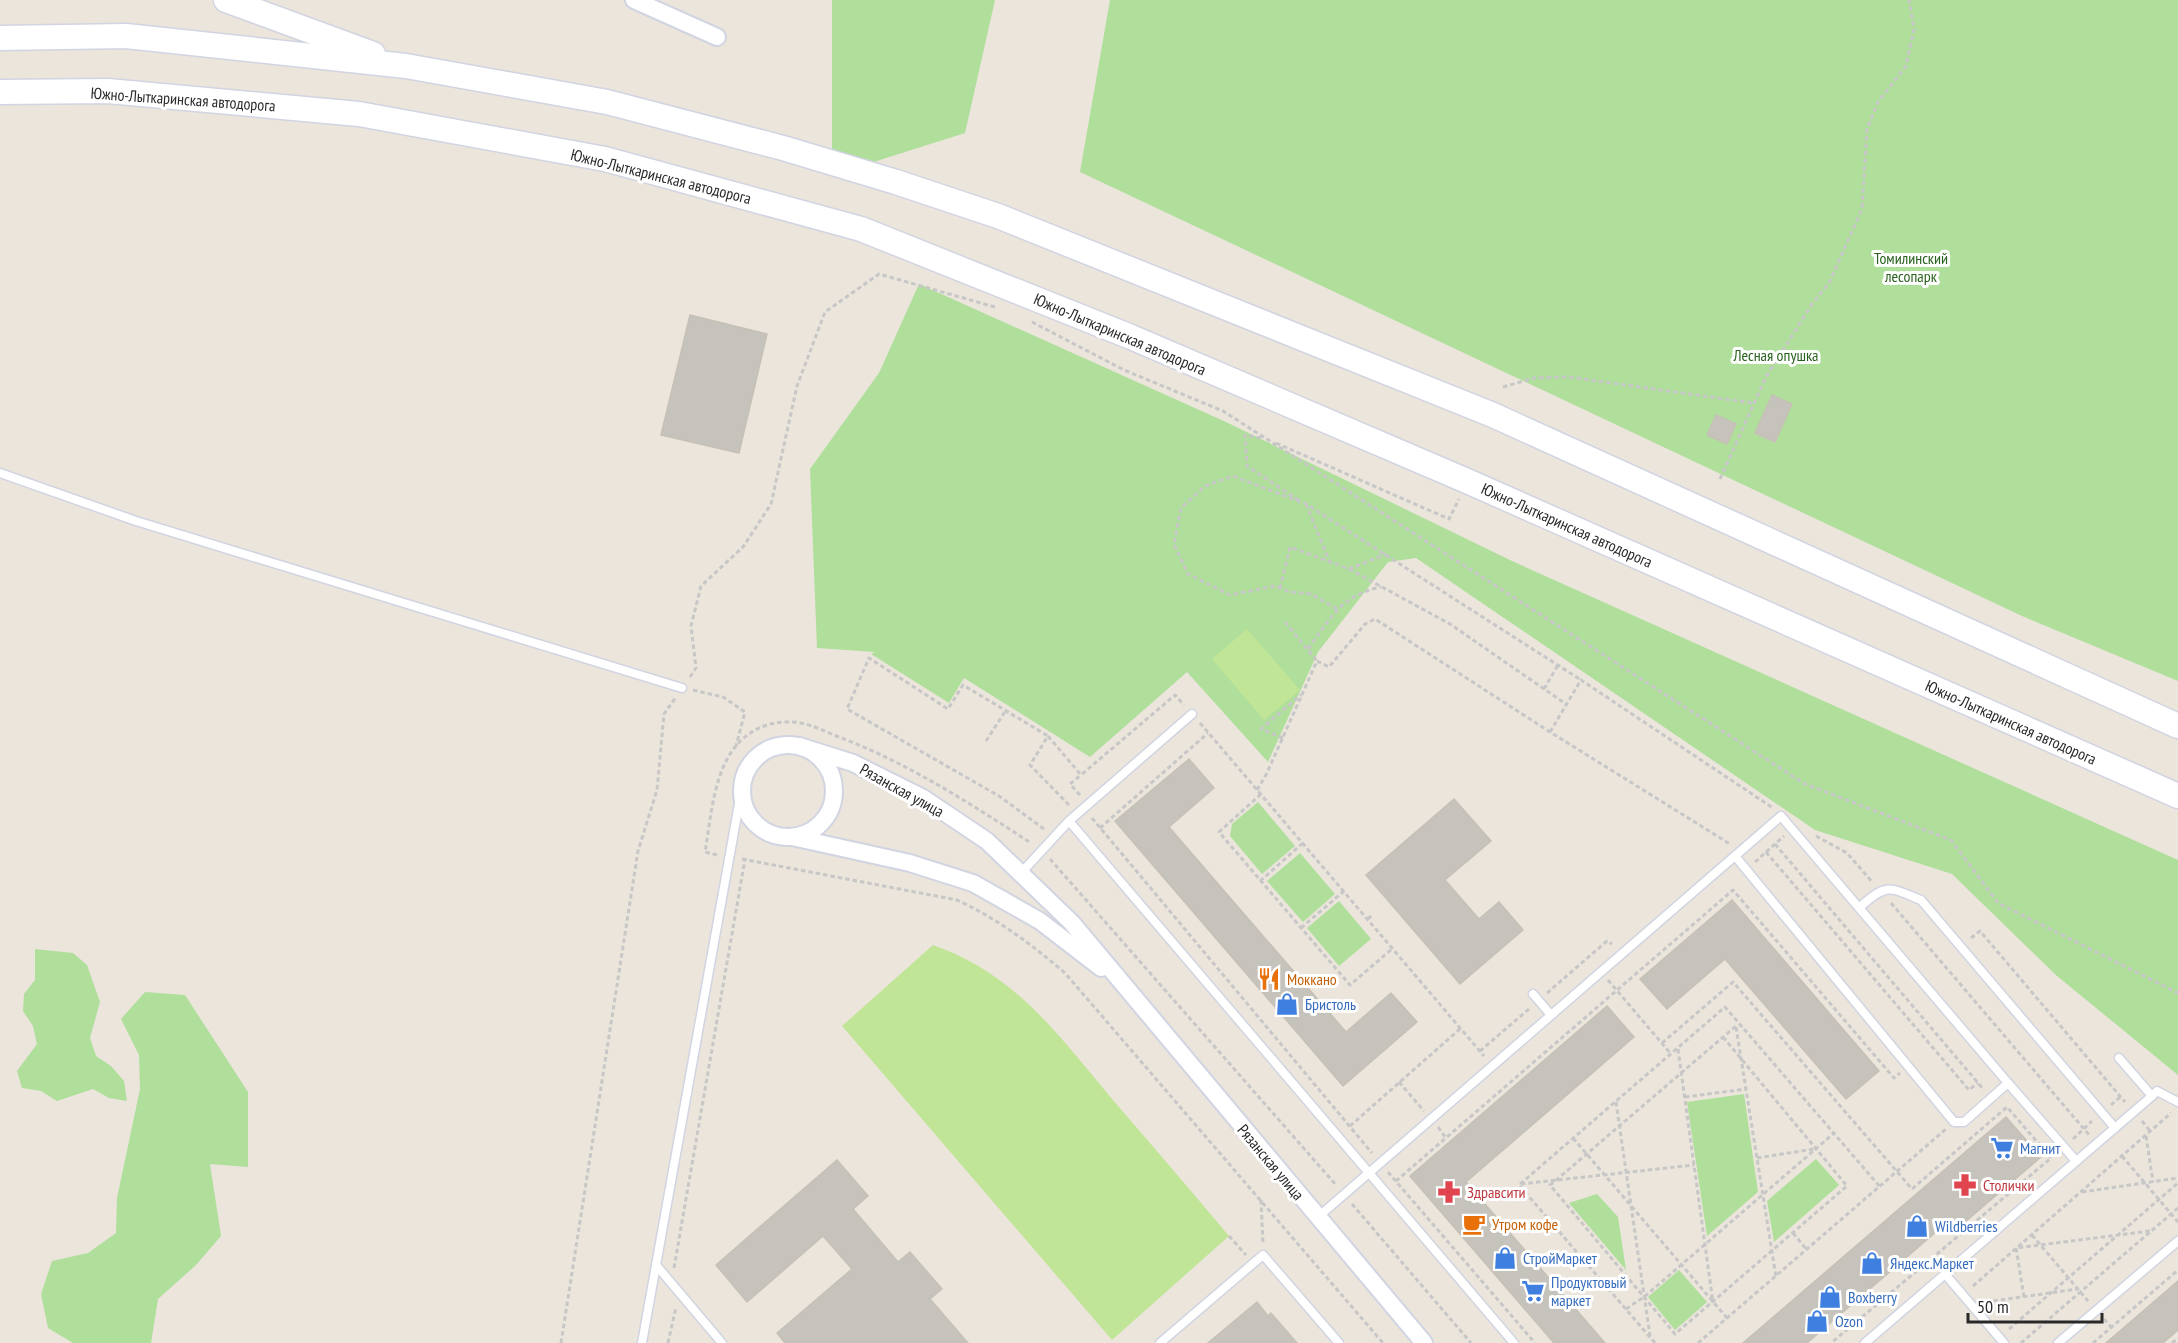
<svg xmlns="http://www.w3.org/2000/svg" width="2178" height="1343" viewBox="0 0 2178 1343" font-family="'PT Sans Narrow',sans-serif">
<rect width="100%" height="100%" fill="#ebe5dc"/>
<g fill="#afdf9b">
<polygon points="832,0 995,0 965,133 861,166 832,154"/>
<polygon points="1110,0 2178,0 2178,681 2022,616 1080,172"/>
<polygon points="919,284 1226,422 1512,561 2178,860 2178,1075 2057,976 1952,874 1815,830 1416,558 1388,562 1318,652 1268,762 1187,672 1090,757 964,678 949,703 871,654 875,652 817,648 810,469 879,373"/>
<polygon points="1258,802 1295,846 1262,874 1230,836 1232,824"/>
<polygon points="1300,853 1335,894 1303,922 1267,881"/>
<polygon points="1339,901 1371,939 1339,966 1307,928"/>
<polygon points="35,949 73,953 87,965 100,1002 90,1038 96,1056 111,1066 124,1081 127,1101 109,1098 93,1089 57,1101 41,1091 22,1088 17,1071 37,1044 33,1026 23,1011 24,994 35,980"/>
<polygon points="145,992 185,995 248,1092 248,1167 210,1164 221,1236 196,1265 158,1299 151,1343 73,1343 48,1328 41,1294 52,1261 88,1253 116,1233 117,1198 140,1089 139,1055 121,1019"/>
<polygon points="1744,1094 1758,1192 1707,1236 1687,1102"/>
<polygon points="1816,1159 1839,1185 1774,1242 1767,1201"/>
<polygon points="1597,1194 1618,1217 1626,1270 1569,1203"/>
<polygon points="1679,1270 1707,1302 1675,1330 1648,1297"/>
</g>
<g fill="#c1e597">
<polygon points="1247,629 1300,690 1264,720 1212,659"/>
<path d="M933,945c83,29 126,91 180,155 39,45 78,91 116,136l-117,104 -270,-314z"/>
</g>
<g fill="#c6c2bc" stroke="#c6c1b6" stroke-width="1.5">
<polygon points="690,315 767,334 739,453 661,435"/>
<polygon points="1772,395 1792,404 1775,442 1755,433"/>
<polygon points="1716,415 1736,424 1727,444 1707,435"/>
<polygon points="1189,759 1214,788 1169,827 1346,1032 1391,993 1417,1022 1343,1086 1115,821"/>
<polygon points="1454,799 1491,841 1445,880 1479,919 1499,902 1523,930 1460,984 1366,875"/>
<polygon points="1732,900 1879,1071 1846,1099 1725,959 1667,1009 1640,979"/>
<polygon points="1607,1006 1634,1037 1466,1182 1605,1343 1554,1343 1410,1176"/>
<polygon points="2006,1117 2041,1157 1951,1234 1944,1225 1807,1343 1743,1343"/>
<polygon points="837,1160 868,1196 853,1209 898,1262 910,1252 942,1289 930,1299 968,1343 785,1343 777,1333 852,1269 823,1236 747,1302 716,1265"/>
<polygon points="2178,1281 2178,1330 2163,1343 2106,1343"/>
<polygon points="1257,1302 1268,1316 1271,1313 1297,1343 1208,1343"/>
</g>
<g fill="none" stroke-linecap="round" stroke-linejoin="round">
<g stroke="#d1d4e1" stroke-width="11">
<g id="lane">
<polyline points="0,473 136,521 682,688"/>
<polyline points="1192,714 1069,821 1514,1343"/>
<polyline points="1735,856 1954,1122 1964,1122 2008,1083 2076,1161"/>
<polyline points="1021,873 1069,821"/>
<path d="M1860,907c27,-24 29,-20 61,-7l194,228"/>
<polyline points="1533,994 1551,1015"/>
<polyline points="2152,1096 2157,1091 2178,1102"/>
<polyline points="1318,1217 1781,816 2008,1083"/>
<polyline points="656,1265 722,1343"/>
<polyline points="1945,1274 2004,1343"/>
<polyline points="642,1343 742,787"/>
<polyline points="1160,1343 1263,1255 1339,1343"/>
<polyline points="1865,1343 2152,1096 2119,1058"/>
<polyline points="2058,1343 2178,1241"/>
</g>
</g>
<g stroke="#d1d4e1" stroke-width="20">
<g id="street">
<polyline points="634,0 717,37"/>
<circle cx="788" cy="791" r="46"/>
<polyline points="799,746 853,763 923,798 987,841 1072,923 1424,1343"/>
<polyline points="792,837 910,863 973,883 1040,921 1101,968"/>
</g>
</g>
<g stroke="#d1d4e1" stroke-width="27">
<g id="secondary">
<polyline points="226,0 373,54"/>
<polyline points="0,38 126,36 406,66 607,102 783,148 896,182 998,216 1493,415 2178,726"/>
<polyline points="0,92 108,91 359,114 605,159 861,229 1131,337 1467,481 2178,796"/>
</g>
</g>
<g stroke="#c7c7c7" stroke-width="3" stroke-dasharray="4.5 3" stroke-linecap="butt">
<polyline points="1032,322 1124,370 1223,411 1805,784 1951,840 1998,903 2178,993"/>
<polyline points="1503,387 1534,378 1569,377 1753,403"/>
<polyline points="1261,438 1245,435 1247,466 1300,501"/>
<polyline points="1276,443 1449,519 1459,499"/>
<polyline points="1720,479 1766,377 1812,304 1829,283 1862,209 1867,129 1878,102 1906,66 1914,29 1909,0"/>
<polyline points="1306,504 1330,563"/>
<polyline points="1349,569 1450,624 1566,704"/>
<polyline points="1280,588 1290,547 1349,569 1386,554"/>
<polyline points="1337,609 1311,594 1290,592 1275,586 1230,595 1188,574 1174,544 1181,508 1205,486 1233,476 1306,504 1581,680"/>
<polyline points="1285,622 1317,661"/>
<path d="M1308,649c22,-30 33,-54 73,-62"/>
<polyline points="690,677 696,668 691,626 701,586 743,547 771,504 797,386 825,312 879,274 995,307"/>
<polyline points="1544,689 1558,665"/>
<polyline points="693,690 723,697 745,712 736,746"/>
<polyline points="1200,723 1484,1056"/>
<polyline points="1550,732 1581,680 1773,808"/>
<polyline points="1283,738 1261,729 1301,695"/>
<polyline points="986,741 1006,710"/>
<polyline points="1257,790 1266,775 1317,661 1329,667 1365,624 1375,619 1550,732 1730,844"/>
<polyline points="1261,794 1219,832 1350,985 1393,948"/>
<polyline points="1080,795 1070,784 1081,775"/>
<polyline points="1069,805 1030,765 1048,736 1081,775 1175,695 1184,705"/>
<polyline points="1092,818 1372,1153"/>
<polyline points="1100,828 1208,733"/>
<polyline points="1044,829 999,796 847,709 869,658 948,709 963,685 1048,736"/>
<polyline points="1816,836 1847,853 1873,883"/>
<polyline points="1775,844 1984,1090"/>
<polyline points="1766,852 1969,1090 1978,1083"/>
<path d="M717,855l-12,-3c6,-34 8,-77 30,-105 14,-17 33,-26 56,-25 17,0 32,9 48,15 69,26 130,66 192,106"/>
<path d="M742,859l215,41c41,19 74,44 108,73l318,370"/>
<polyline points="1050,859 1336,1185"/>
<polyline points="1755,862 1784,836"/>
<polyline points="1260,881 1303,843"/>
<polyline points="1891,903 2090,1136"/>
<polyline points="1368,919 1372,915"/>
<polyline points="1301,928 1344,891"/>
<polyline points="1971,938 1980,931 2125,1102"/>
<polyline points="1608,980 1671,1054"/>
<polyline points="1547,993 1607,941 1612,944"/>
<polyline points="1736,1027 1776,1277"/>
<polyline points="1723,1037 1847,1186 1675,1334 1550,1185 1554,1182 1736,1026"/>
<polyline points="1662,1043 1733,982 1912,1189 2007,1107 2051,1158 1831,1343"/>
<polyline points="1678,1049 1713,1303"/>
<polyline points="1480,1051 1529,1009"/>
<polyline points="1399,1082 1424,1111"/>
<polyline points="1685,1097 1746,1089"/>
<polyline points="1616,1102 1650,1336"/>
<polyline points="2111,1105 2120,1097"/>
<polyline points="2142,1121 2150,1131"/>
<polyline points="1350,1126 1461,1028"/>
<polyline points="1438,1127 1446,1138"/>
<polyline points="2146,1136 2153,1182"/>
<polyline points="1573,1138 1727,1318"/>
<polyline points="2073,1139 2092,1121"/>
<polyline points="2122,1156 2178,1222"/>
<polyline points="1757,1158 1814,1149"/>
<polyline points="1388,1172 1535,1343"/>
<polyline points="1396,1181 1733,890 1894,1078 1900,1073"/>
<polyline points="1521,1184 1694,1165"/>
<polyline points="2082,1192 2178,1178"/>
<polyline points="1261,1200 1263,1244"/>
<polyline points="1352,1204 1471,1343"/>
<polyline points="1793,1233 1807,1250"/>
<polyline points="2032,1235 2088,1301"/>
<polyline points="1229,1236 1246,1255"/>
<polyline points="674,1268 745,859"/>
<polyline points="1973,1286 2171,1113"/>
<polyline points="2024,1297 2016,1248 2150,1231"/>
<polyline points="1986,1302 2078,1289"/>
<polyline points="1626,1309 1644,1297 1833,1134"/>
<polyline points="2104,1319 2111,1327"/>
<polyline points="2009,1329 2178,1183"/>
<polyline points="561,1343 638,851 657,790 664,714 676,697"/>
<polyline points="668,1343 676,1307"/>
<polyline points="1655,1343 1519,1185 1725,1007 1881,1188"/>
<polyline points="1698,1343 1946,1129"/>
<polyline points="2021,1343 2178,1208"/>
<polyline points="2093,1343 2178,1270"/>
<polyline points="2172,1343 2178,1338"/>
</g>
<use href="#lane" stroke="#fff" stroke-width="8"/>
<use href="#street" stroke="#fff" stroke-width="16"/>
<use href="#secondary" stroke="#fff" stroke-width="24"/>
</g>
<defs>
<g id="restaurant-bare" transform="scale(1.8)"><path d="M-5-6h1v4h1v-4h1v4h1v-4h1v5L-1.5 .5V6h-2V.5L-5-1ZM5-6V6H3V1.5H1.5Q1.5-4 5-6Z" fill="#e8710a" stroke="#fff" stroke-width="2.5" paint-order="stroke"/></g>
<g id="shop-bare" transform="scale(1.8)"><path d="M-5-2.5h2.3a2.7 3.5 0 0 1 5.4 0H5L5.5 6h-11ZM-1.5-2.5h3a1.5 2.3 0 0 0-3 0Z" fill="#3f7fe0" stroke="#fff" stroke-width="2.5" paint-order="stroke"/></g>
<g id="supermarket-bare" transform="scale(1.8)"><path d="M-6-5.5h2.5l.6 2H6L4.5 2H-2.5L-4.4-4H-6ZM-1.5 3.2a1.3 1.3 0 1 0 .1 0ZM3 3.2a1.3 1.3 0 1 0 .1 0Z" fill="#3f7fe0" stroke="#fff" stroke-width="2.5" paint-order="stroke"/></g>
<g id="pharmacy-bare" transform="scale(1.8)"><path d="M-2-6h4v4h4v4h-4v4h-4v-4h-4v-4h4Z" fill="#e0444e" stroke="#fff" stroke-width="2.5" paint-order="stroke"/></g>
<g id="cafe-bare" transform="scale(1.8)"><path d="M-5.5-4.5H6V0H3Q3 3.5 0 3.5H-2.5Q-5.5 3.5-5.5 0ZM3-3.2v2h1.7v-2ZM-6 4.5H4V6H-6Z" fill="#e8710a" stroke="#fff" stroke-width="2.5" paint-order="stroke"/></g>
</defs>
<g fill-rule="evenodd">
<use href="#restaurant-bare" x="1269" y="979"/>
<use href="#shop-bare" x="1287" y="1004"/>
<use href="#supermarket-bare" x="2002" y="1148"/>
<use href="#pharmacy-bare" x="1965" y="1185"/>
<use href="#pharmacy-bare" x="1449" y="1192"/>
<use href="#cafe-bare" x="1474" y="1224"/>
<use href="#shop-bare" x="1917" y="1226"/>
<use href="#shop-bare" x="1505" y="1258"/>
<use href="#shop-bare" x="1872" y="1263"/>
<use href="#supermarket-bare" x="1533" y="1291"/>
<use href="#shop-bare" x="1830" y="1297"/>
<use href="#shop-bare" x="1817" y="1321"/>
</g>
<g text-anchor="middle" stroke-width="6" stroke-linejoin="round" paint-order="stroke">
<g font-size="16" fill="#292929" stroke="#fff">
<text transform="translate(183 99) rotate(4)" y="6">Южно-Лыткаринская автодорога</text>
<text transform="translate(661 176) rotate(14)" y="6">Южно-Лыткаринская автодорога</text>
<text transform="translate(1120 334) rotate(23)" y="6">Южно-Лыткаринская автодорога</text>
<text transform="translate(1567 525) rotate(24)" y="6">Южно-Лыткаринская автодорога</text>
<text transform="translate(2011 722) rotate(24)" y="6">Южно-Лыткаринская автодорога</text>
<text transform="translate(902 790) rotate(29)" y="6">Рязанская улица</text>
<text transform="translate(1271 1162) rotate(50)" y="6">Рязанская улица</text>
</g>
<g font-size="16" fill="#29621e" stroke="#fff">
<text x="1911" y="264">Томилинский<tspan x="1911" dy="18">лесопарк</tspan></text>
<text x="1776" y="361">Лесная опушка</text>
</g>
<g font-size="16" fill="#c56008" stroke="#fff" text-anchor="start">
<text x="1287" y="985">Моккано</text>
<text x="1492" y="1230">Утром кофе</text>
</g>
<g font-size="16" fill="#366cbe" stroke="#fff" text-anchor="start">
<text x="1305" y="1010">Бристоль</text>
<text x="2020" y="1154">Магнит</text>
<text x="1935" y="1232">Wildberries</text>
<text x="1523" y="1264">СтройМаркет</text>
<text x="1890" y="1269">Яндекс.Маркет</text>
<text x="1551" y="1288">Продуктовый<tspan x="1551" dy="18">маркет</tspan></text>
<text x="1848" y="1303">Boxberry</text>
<text x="1835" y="1327">Ozon</text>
</g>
<g font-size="16" fill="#be3a42" stroke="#fff" text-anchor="start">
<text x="1983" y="1191">Столички</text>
<text x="1467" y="1198">Здравсити</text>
</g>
</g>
<path d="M1968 1313v9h134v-9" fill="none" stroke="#292929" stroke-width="3"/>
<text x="1977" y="1313" font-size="18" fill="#292929" stroke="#ffffff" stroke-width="4.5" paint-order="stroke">50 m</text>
</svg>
